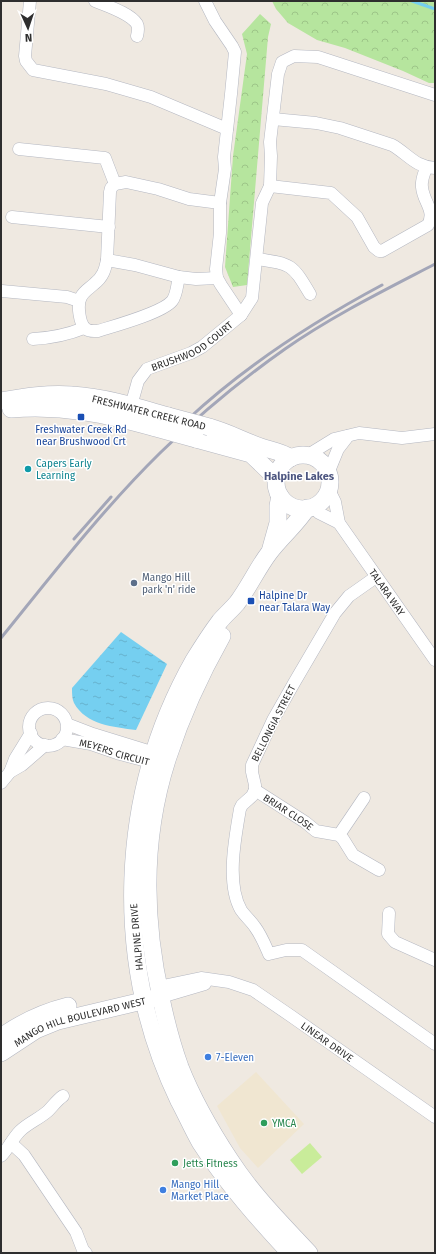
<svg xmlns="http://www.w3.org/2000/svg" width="436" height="1254" viewBox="0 0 436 1254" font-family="'Fira Sans',sans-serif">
<defs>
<pattern id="forest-crowns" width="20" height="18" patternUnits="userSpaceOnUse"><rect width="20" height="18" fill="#b6e59e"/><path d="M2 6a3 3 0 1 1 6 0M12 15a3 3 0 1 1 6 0" fill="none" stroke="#9dc588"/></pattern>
<pattern id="water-ripples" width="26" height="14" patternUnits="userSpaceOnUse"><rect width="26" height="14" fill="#75cff0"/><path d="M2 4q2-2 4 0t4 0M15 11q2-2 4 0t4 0" fill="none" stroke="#66b2ce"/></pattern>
</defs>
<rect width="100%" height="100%" fill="#efe9e1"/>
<polygon fill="#f0e6d1" points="256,1072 304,1124 258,1168 240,1148 217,1106"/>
<g fill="url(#forest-crowns)">
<polygon points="272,1 435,1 435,83 429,83 403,71 345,48 317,40 288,23 276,9"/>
<polygon points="260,14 271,24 268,37 247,285 233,287 225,267 233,156 247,54 242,34"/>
</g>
<polygon fill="#c9ec9a" points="310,1143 322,1157 302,1174 290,1160"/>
<path fill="url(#water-ripples)" d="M121,632l46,32 -31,66c-22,-3 -50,-5 -62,-27 -2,-4 -2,-10 -2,-15z"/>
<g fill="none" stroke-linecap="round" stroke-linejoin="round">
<polyline stroke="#75cff0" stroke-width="3" points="412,1 435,9"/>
<g stroke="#b4b7c1" stroke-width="13">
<g id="street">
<polyline points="30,1 25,56 26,61 33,70 106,84 151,97 227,129"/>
<path d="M95,1c12,5 35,12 42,23 2,4 1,8 0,12"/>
<polyline points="205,1 215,21 232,46 235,52 231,94 224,157 225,169 220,203 220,233 216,269 217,278 221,285 241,315"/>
<path d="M273,119l43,4 24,5 52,17c16,9 23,22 43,23"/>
<polyline points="19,149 105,158 115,184"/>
<path d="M270,186l61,7 26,24 17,30 5,4h3l46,-26c8,-15 -5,-23 -6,-38 -1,-7 2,-13 4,-19"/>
<polyline points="12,217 109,227"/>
<path d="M257,259c35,5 35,5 53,35"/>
<polyline points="107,260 135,265 179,277 196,279 217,278"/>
<path d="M179,277c-2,7 -2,18 -7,24 -10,12 -58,25 -74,30 -4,0 -8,1 -12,-2 -7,-5 -9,-25 -5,-32 3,-6 9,-9 13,-13 9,-7 11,-14 13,-24l3,-68 1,-4 4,-4 11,-2 32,7 31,10 31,4"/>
<polyline points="2,291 67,297 79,301"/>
<path d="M33,339c18,-1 34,-4 51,-11"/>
<path id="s1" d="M129,413l9,-32 9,-12 44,-16 11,-6 39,-32 11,-17 10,-95 8,-17 1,-30 -1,-14 8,-68 4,-12 12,-6 24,1 117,38"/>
<polyline points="308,455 334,439 359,433 402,438 435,434"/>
<polyline points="329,471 338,449 348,436"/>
<path id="s2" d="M329,490l6,12 4,21 96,137"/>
<polyline points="313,507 319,513 339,523"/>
<path d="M376,577l-27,19 -14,17 -41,70 -21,37 -21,45v7l3,13v5l-3,6 -10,9 -2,4c-5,29 -14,75 1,101 4,6 10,11 14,17 6,8 10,18 14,27l17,-4h16l133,94"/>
<circle cx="48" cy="727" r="19"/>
<polyline points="67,724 93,734 161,755"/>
<path id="s3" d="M62,739l29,5 29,10 38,10"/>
<polyline points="10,772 22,765 45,745"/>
<polyline points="1,783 10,772 15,759 31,733"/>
<path id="s4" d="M255,790l50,32 11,9 23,4 4,4 10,16 26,15"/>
<polyline points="339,835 364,798"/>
<polyline points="389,913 388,934 395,942 435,960"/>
<path id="s5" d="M158,987l43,-9 28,4 24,8 38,26 144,101"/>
<polyline points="161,997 205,984"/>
<polyline points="11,1143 24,1155 76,1232 83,1250 86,1253"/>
<path d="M1,1156c8,-8 11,-17 19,-25 8,-8 19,-12 28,-20 5,-5 9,-11 15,-15"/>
</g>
</g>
<g stroke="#b4b7c1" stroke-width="18">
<g id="secondary">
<path d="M1,401c23,-4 47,-8 71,-6 33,2 65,12 96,21"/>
<path d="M11,409c53,-4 95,5 145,19"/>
<path d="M209,427c18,5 35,14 52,20 12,4 19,4 30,11"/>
<polyline points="196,439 251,454 276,478"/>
<circle cx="303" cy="482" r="27"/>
<polyline points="271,548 278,523 278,506 280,496"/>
<path d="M222,636c-22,39 -40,78 -54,121 -26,79 -25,161 -7,241 5,24 11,47 19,69 13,33 31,64 50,93 22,34 51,63 79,93"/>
<path d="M1,1037c21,-15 43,-25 67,-31"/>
<path id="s6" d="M1,1053l35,-23 22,-9 97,-23"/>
<path d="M290,1253c-33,-35 -64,-71 -90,-111 -8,-14 -14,-28 -21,-41 -67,-139 -61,-307 15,-441 8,-13 17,-27 26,-39 5,-6 12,-12 17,-18 12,-16 20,-34 32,-50 12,-16 27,-28 38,-45"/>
</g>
</g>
<use href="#street" stroke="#fff" stroke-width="12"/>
<use href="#secondary" stroke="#fff" stroke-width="17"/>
<g stroke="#a3a6b8" stroke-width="3">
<path d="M187,420c59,-55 124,-97 195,-135"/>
<polyline points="74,539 111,497"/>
<path d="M1,638c51,-63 101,-128 159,-185 39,-38 81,-73 125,-104 47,-33 100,-59 150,-85"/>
</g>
<g stroke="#b4b7c1" stroke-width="18" stroke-linecap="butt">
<g id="secondary-bridge">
<polyline points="168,416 209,427"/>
<polyline points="156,428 196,439"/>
</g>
</g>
<use href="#secondary-bridge" stroke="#fff" stroke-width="17"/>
</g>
<g fill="#1a4fb4" stroke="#fff" stroke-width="1.5">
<rect x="77" y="413" width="8" height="8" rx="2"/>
<rect x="247" y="597" width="8" height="8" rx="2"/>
</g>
<circle fill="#0f9aa8" stroke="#fff" stroke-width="1.5" cx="28" cy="469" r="4"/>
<circle fill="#5c6f8a" stroke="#fff" stroke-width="1.5" cx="134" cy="583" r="4"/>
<g fill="#3f7fe0" stroke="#fff" stroke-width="1.5">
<circle cx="208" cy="1057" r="4"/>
<circle cx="163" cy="1190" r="4"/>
</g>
<g fill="#2e9e5b" stroke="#fff" stroke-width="1.5">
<circle cx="264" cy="1123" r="4"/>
<circle cx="175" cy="1163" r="4"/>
</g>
<g text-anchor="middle" stroke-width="3" stroke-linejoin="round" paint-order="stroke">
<g font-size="10" fill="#2e2e2e" stroke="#fff">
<text dy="4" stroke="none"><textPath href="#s1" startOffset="99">BRUSHWOOD COURT</textPath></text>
<text transform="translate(149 412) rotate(14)" y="4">FRESHWATER CREEK ROAD</text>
<text dy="4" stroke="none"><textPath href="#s2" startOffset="119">TALARA WAY</textPath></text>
<text transform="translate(273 723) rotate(-63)" y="4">BELLONGIA STREET</text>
<text dy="4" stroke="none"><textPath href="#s3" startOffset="54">MEYERS CIRCUIT</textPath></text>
<text dy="4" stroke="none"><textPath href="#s4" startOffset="40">BRIAR CLOSE</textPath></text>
<text transform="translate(136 937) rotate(-95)" y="4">HALPINE DRIVE</text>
<text dy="4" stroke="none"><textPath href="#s6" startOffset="86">MANGO HILL BOULEVARD WEST</textPath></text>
<text dy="4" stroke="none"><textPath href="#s5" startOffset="188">LINEAR DRIVE</textPath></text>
</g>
<g font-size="10" fill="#164399" stroke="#fff">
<text x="81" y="433">Freshwater Creek Rd<tspan x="81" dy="12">near Brushwood Crt</tspan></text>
<text x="259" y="599" text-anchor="start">Halpine Dr<tspan x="259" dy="12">near Talara Way</tspan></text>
</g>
<g font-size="10" fill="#0d838f" stroke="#fff" text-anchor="start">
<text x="36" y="467">Capers Early<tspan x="36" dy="12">Learning</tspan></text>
</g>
<g font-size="10" fill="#4e5e75" stroke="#fff" text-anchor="start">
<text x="142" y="581">Mango Hill<tspan x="142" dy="12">park 'n' ride</tspan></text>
</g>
<g font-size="10" fill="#366cbe" stroke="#fff" text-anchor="start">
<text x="216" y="1061">7-Eleven</text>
<text x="171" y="1188">Mango Hill<tspan x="171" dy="12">Market Place</tspan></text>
</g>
<g font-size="10" fill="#27864d" stroke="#fff" text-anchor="start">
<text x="272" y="1127">YMCA</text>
<text x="183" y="1167">Jetts Fitness</text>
</g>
<g font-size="11" font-weight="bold" fill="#4d5680" stroke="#fff">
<text x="299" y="480">Halpine Lakes</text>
</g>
</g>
<rect width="436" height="1254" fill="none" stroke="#2e2e2e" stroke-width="4"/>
<g transform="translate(28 28) rotate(177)" stroke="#ffffff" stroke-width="3" paint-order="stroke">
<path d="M0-3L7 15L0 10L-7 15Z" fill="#2e2e2e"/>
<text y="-6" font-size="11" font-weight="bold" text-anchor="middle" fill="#2e2e2e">N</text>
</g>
</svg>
